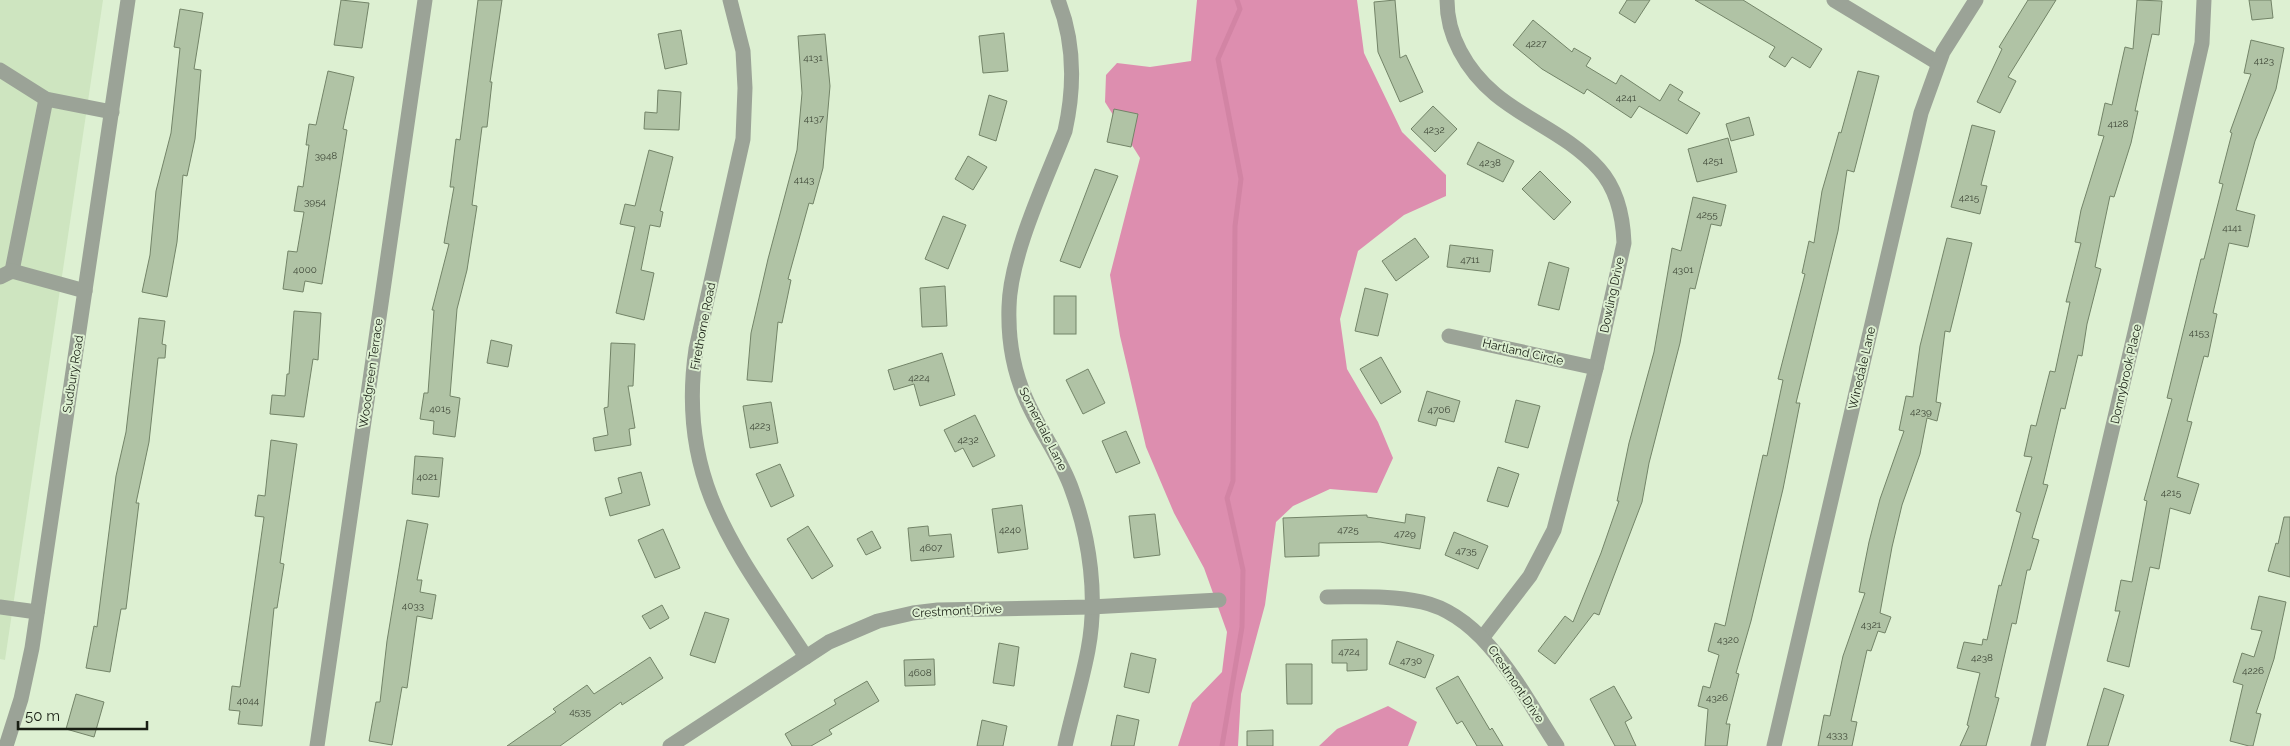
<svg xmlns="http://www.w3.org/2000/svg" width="2290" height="746" viewBox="0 0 2290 746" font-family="Raleway,sans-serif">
<rect width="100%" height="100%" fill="#ddf0d2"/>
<polygon fill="#cee5c0" points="0,0 103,0 5,660 0,659"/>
<g fill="#dd8eaf">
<polygon points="1197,0 1357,0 1364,53 1402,132 1446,175 1446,196 1404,215 1358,251 1340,319 1347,369 1378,422 1393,458 1377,493 1330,489 1293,506 1276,522 1265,605 1241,694 1238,746 1178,746 1192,703 1222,672 1227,632 1204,568 1174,513 1146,447 1120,336 1110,275 1140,158 1105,102 1106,75 1117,63 1150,67 1191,61"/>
<polygon points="1388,706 1417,722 1408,746 1319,746 1337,729"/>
</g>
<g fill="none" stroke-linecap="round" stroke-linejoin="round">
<polyline stroke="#d284a4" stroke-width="5" points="1222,746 1242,627 1243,570 1227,498 1233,481 1235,226 1241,179 1218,59 1240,9 1237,0"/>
</g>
<g fill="#b0c3a5" stroke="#738468">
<polygon points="341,0 369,3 362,48 334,45"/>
<polygon points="478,0 502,0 490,82 492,82 487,127 482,127 472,205 477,206 467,270 457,309 450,396 460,398 455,437 433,434 434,421 420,419 424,393 428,393 434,310 432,310 449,244 444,243 454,187 450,187 456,139 460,140"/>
<polygon points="1395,0 1400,58 1406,55 1423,92 1400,102 1378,52 1374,2"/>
<polygon points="1627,0 1650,0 1635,23 1619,13"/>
<polygon points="1695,0 1743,0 1822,49 1810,68 1792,57 1785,67 1769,57 1775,47"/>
<polygon points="2028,0 2056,0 2008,77 2016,81 2000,113 1977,102 2002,49 1999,47"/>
<polygon points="2137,0 2162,1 2159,35 2152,34 2135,111 2138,111 2131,143 2114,197 2110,196 2095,267 2101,269 2087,324 2082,356 2078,355 2065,409 2061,408 2043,484 2048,485 2032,538 2039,540 2030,570 2027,570 2016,624 2012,623 1995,697 1999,698 1986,746 1960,746 1969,726 1967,725 1980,673 1957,668 1964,642 1982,645 1983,639 1987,640 1999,585 2001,586 2021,513 2016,511 2032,457 2024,456 2031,425 2036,426 2050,371 2055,372 2070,302 2066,302 2081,243 2075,242 2081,210 2104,136 2098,135 2105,103 2112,105 2125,47 2133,49"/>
<polygon points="2249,0 2271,0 2273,18 2252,20"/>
<polygon points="180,9 203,13 194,69 201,70 195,139 187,176 183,175 177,242 167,297 142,292 150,255 156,191 171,133 180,48 174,47"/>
<polygon points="1533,20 1572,52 1574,48 1591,58 1586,66 1616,84 1621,75 1660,101 1670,84 1683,92 1678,100 1700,113 1687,134 1639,106 1631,118 1587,89 1584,94 1542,69 1513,45"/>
<polygon points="681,30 687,64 665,69 658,34"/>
<polygon points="1004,33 1008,71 983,73 979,36"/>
<polygon points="825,34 830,86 823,168 813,204 809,203 788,279 791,280 782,323 778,322 772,382 747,380 751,333 768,259 797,150 802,93 798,36"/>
<polygon points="2251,40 2284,48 2276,89 2255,141 2236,210 2255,215 2248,247 2229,243 2213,313 2217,314 2208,357 2204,356 2187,421 2192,422 2177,477 2199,484 2190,514 2170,508 2159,569 2150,567 2129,667 2107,661 2120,611 2115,611 2121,580 2132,582 2147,501 2144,500 2172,399 2167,398 2201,259 2204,259 2223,184 2219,183 2232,133 2230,132 2251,74 2244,73"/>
<polygon points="328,71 354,77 343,129 347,130 322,284 305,281 303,292 283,289 288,251 297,252 304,212 294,211 298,186 303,187 309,145 306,145 309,124 316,125"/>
<polygon points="1858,71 1879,76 1854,172 1847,170 1838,231 1796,403 1800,403 1783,489 1751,621 1736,673 1739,674 1726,724 1730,724 1727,746 1705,746 1708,709 1698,706 1703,686 1710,688 1719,655 1708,651 1715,623 1725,626 1763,455 1767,456 1783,380 1778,379 1805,274 1802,273 1809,241 1814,243 1822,191 1839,132 1841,133"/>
<polygon points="658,90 681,92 679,130 644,129 645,112 657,113"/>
<polygon points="989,95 1007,101 996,141 979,135"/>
<polygon points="1433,106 1457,129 1435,152 1411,129"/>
<polygon points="1114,109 1138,114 1131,147 1107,142"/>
<polygon points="1749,117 1754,135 1731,141 1726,124"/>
<polygon points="1972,125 1995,131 1981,185 1987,186 1980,214 1951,207"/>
<polygon points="1728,138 1737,172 1697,182 1688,149"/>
<polygon points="1478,142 1514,161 1503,182 1467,164"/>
<polygon points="649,150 673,157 660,211 663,212 660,227 650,225 641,270 654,273 644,320 616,313 635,227 620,224 625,204 635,206"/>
<polygon points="968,156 987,167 973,190 955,179"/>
<polygon points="1095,169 1118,176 1080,268 1060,261"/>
<polygon points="1540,171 1571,202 1554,220 1522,189"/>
<polygon points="1693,197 1726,205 1721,226 1711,224 1695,289 1690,288 1680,343 1649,463 1642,502 1599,615 1594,613 1555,664 1538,651 1565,616 1573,622 1601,553 1619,501 1617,501 1629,443 1654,352 1672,248 1681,251"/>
<polygon points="943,216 966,225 948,269 925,259"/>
<polygon points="1415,238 1429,257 1396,281 1382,261"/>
<polygon points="1947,238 1972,243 1950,332 1945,331 1936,402 1941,403 1937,421 1927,418 1920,454 1902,505 1892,547 1880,613 1891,617 1885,633 1878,631 1871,651 1867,650 1851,721 1857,722 1852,746 1818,746 1824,715 1830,716 1843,656 1865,593 1859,592 1869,542 1880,499 1904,431 1899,430 1906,396 1913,397 1920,346"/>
<polygon points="1450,245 1493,250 1490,272 1447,267"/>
<polygon points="1549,262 1569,268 1559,310 1538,305"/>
<polygon points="945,286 947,326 922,327 920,288"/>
<polygon points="1365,288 1388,294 1378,336 1355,331"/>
<rect x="1054" y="296" width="22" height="38"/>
<polygon points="294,311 321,313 318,360 313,359 304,417 270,414 272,395 285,396 287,374 289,374"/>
<polygon points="139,318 165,321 162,344 166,345 165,358 158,358 149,442 136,503 139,503 126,609 121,609 110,672 86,668 94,626 97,627 116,476 126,432"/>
<polygon points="491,340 512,345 508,367 487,363"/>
<polygon points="611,343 635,344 633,386 628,386 635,428 629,429 631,445 595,451 593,438 608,435 604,408 608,407"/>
<polygon points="942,353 955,395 920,406 914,384 894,390 888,370"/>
<polygon points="1381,357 1401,392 1381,404 1360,369"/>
<polygon points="1088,369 1105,403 1083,414 1066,380"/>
<polygon points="1427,391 1460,401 1454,422 1438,418 1436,426 1418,421"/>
<polygon points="1516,400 1540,406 1528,448 1505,442"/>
<polygon points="771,402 778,443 750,448 743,406"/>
<polygon points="975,415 995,456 973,467 963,448 955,452 944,430"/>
<polygon points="1126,431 1140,463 1116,473 1102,441"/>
<polygon points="271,440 297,444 280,563 284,564 277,608 274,608 262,726 238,724 240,711 229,710 232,686 240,687 264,517 255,516 258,495 265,496"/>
<polygon points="415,456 443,458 439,497 412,494"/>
<polygon points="780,464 794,496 771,507 756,474"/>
<polygon points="1498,467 1519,474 1508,507 1487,501"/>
<polygon points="641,472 650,505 610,516 605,498 622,493 618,478"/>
<polygon points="1022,505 1028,549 998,553 992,509"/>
<polygon points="1155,514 1160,555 1134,558 1129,516"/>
<polygon points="1406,514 1425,517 1420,549 1380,542 1319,543 1319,556 1285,557 1283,518 1367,515 1367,517 1405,523"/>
<polygon points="2284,517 2290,517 2290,577 2268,571 2276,543 2278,544"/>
<polygon points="407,520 428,524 417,580 422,580 420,592 436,595 432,619 417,616 407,688 402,687 392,745 369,741 376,702 380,702 387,641"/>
<polygon points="808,526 833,566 812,579 787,539"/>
<polygon points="928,526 929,536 951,534 954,557 911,561 908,528"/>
<polygon points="663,529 680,568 655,578 638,540"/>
<polygon points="872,531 881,548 866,555 857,539"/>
<polygon points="1454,532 1488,546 1478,569 1445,555"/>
<polygon points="2259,596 2286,602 2274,659 2256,713 2261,714 2253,746 2249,746 2230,741 2243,685 2233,682 2242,653 2254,657 2262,631 2251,629"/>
<polygon points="662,605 669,618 650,629 642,616"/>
<polygon points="705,612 729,619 715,663 690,655"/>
<polygon points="1367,639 1367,670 1347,671 1347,663 1332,663 1332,640"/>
<polygon points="1397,641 1434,655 1425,678 1389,664"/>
<polygon points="999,643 1019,647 1014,686 993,683"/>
<polygon points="1131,653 1156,659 1149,693 1124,687"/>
<polygon points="650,657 663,678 622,705 621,702 560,746 507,746 556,712 553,709 587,685 594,694"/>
<polygon points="934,659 935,685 905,686 904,660"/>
<polygon points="1286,664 1312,664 1312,704 1287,704"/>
<polygon points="1458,676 1490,730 1492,728 1503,746 1477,746 1462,721 1457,724 1436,688"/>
<polygon points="867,681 879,701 829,730 832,734 811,746 792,746 785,734 836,704 834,700"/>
<polygon points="1614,686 1632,718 1625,722 1636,746 1615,746 1590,699"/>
<polygon points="2104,688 2124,695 2108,746 2087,746"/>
<polygon points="76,694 104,702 94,737 66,729"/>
<polygon points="1117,715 1139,720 1134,746 1111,746"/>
<polygon points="982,720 1007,726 1003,746 977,746"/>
<polygon points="1273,730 1273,746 1247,746 1247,731"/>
</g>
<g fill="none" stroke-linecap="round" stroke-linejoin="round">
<g stroke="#9ba397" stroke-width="15">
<path d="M730,0l13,51 2,37 -2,51 -47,210c-20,133 42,204 110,308"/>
<path d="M1058,0c17,43 17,86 7,131 -19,49 -55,124 -56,176 -1,31 4,63 17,92 13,31 35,59 46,91 18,49 26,108 16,160 -6,32 -16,64 -23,96"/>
<path d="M1447,0c0,18 5,36 13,51 33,63 96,70 139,118 18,20 24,47 25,74l-28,125 -42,162 -24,46 -47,61"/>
<polyline points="1834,0 1938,63"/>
<polyline points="0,70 46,99 112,112"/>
<polyline points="12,271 46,99"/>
<polyline points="0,277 12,271 85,291"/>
<polyline points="1449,336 1596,368"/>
<path d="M1327,597c32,0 64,-2 95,5 64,14 101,93 135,144"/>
<polyline points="0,607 37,612"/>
<polyline points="6,746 21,699 32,648 128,0"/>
<polyline points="317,746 425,0"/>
<polyline points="670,746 829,642 878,621 913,613 938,610 1091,607 1219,600"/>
<polyline points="1774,746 1921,113 1943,52 1976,0"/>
<polyline points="2038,746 2180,140 2202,43 2204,0"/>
</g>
</g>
<g text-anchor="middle" stroke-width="4" stroke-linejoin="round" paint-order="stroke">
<g font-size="10" fill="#3f4838">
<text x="1536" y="47">4227</text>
<text x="813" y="61">4131</text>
<text x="2264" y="64">4123</text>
<text x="1626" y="101">4241</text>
<text x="814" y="122">4137</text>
<text x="2118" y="127">4128</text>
<text x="1434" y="133">4232</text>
<text x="326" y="159">3948</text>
<text x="1713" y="164">4251</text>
<text x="1490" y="166">4238</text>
<text x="804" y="183">4143</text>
<text x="1969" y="201">4215</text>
<text x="315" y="205">3954</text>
<text x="1707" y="218">4255</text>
<text x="2232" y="231">4141</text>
<text x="1470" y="263">4711</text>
<text x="305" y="273">4000</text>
<text x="1683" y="273">4301</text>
<text x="2199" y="336">4153</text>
<text x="919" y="381">4224</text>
<text x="440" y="412">4015</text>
<text x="1439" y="413">4706</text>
<text x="1921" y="415">4239</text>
<text x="760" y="429">4223</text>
<text x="968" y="443">4232</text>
<text x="427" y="480">4021</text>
<text x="2171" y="496">4215</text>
<text x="1010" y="533">4240</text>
<text x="1348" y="533">4725</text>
<text x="1405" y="537">4729</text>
<text x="931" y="551">4607</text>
<text x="1466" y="554">4735</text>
<text x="413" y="609">4033</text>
<text x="1871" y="628">4321</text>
<text x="1728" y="643">4320</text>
<text x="1349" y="655">4724</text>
<text x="1982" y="661">4238</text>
<text x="1411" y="664">4730</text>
<text x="2253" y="674">4226</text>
<text x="920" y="676">4608</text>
<text x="1717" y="701">4326</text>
<text x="248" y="704">4044</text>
<text x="580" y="715">4535</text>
<text x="1837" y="738">4333</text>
</g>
<g font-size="12" fill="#191f14" stroke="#ddf0d2">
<text transform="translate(1612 295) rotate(-78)" y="4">Dowling Drive</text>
<text transform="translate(703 326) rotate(-79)" y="4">Firethorne Road</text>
<text transform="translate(1523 352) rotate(13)" y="4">Hartland Circle</text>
<text transform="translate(1862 368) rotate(-77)" y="4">Winedale Lane</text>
<text transform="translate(371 373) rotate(-82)" y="4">Woodgreen Terrace</text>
<text transform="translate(73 374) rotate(-81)" y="4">Sudbury Road</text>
<text transform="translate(2126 374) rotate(-77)" y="4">Donnybrook Place</text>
<text transform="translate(1043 429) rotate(63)" y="4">Somerdale Lane</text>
<text transform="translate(957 611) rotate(-3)" y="4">Crestmont Drive</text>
<text transform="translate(1516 684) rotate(56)" y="4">Crestmont Drive</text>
</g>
</g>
<path d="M18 721v8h129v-8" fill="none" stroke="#191f14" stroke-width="2.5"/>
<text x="25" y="721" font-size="15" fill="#191f14" stroke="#ddf0d2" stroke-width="4" paint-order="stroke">50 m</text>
</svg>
